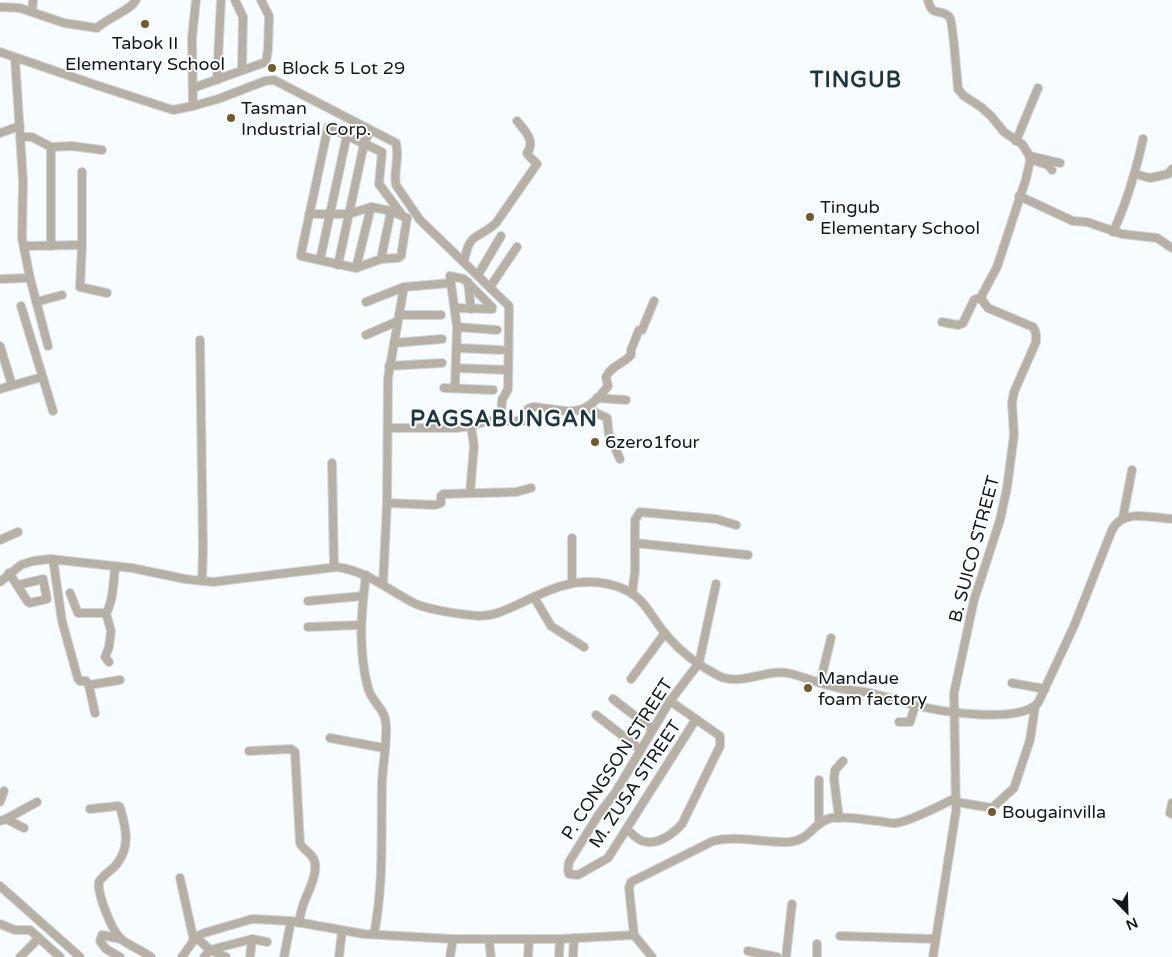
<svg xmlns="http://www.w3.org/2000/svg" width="1172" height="957" viewBox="0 0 1172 957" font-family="'Varela Round',sans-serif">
<rect width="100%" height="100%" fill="#f6fcff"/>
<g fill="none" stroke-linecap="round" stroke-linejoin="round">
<g stroke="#d1d8db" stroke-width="10">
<g id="minor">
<polyline points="235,0 243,17 242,70"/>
<path d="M928,0c4,19 14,7 22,18 3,5 7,61 8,71l6,7 17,11 10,9 13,16 18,12 7,11 1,6 -4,18 -29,88 -15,28v5l6,8 45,19c4,5 3,9 3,15l-22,50 -2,11 2,32 -7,53 -7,32 -26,80 -20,93 2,118 -23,146"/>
<path d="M0,7l20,1 44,15 33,5c10,-10 33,-17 39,-28"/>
<polyline points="32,12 33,0"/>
<path d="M0,52l96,33 77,25 20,-4 25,-7 47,-18 9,-1 122,63c4,16 -3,29 0,42l24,35 89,86 -1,83 -6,11 -1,20"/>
<polyline points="15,58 23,181 22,238 30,278 48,346"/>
<polyline points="217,80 221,0"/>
<polyline points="193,88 266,62 268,49 269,16 261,0"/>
<polyline points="193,106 192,38 196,0"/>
<polyline points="0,133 20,126"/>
<polyline points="21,137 32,137 51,147 72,146 102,150"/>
<polyline points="1016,141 1038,88"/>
<polyline points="1030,156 1060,163"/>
<polyline points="1032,160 1048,165 1052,170"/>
<polyline points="82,172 82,245 80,287 107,293"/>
<polyline points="1135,174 1150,178 1168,174 1172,169"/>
<polyline points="1019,196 1073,221 1087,222 1122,234 1157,238 1172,248"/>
<polyline points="309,214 349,214 371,207 391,211 407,218 401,256 398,258 381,259 356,268 301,256 301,254 328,127 382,152 379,184 402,215"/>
<path d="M1113,232c14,-30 23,-61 30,-93"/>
<polyline points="24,246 82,245"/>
<polyline points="51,246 51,147"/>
<polyline points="381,259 391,211"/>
<polyline points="320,260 347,135"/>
<path d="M464,261c2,-7 3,-17 9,-22 7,-6 15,-8 23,-16l41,-59 -9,-9 -1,-2c9,-12 -2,-22 -10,-32"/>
<polyline points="338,265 364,144 370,131"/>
<polyline points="356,268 371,207"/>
<polyline points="478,275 501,236"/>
<polyline points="0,279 30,278"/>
<polyline points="468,282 471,309"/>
<polyline points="490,287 517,247"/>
<polyline points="36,302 62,295"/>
<polyline points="366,302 404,287 451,283"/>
<polyline points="21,306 53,411"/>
<polyline points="455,308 492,309"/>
<polyline points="399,315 441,315"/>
<polyline points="942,322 958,325 963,323 974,300 982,297"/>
<polyline points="457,327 497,330"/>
<polyline points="366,335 398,321"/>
<polyline points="200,340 203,549 202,581"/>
<polyline points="394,343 442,339"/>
<polyline points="0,346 12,385"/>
<polyline points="457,348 501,350"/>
<polyline points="389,366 442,363"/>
<polyline points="456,368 508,370"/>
<polyline points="444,388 493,390"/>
<polyline points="455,388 457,327 450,276 464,279 492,307 492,309"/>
<polyline points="0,389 42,377"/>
<polyline points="597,398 626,400"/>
<polyline points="586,408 607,418 609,435 620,459"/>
<path d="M388,428h68l15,-2 16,-5h39l2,-12 5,-2c38,3 49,14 75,-21l-2,-9c5,-11 17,-13 25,-22v-5l8,-20h3l12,-29"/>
<polyline points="332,463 334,567"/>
<polyline points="470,493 474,446 471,426"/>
<polyline points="387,503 435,505 441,503 441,496 443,494 516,492 531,488"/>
<polyline points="1123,517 1132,470"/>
<polyline points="572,538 572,582"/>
<polyline points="0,540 18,532"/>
<polyline points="635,543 748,555"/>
<polyline points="53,559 62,621 78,679 80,681 86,681 89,686 95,713"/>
<polyline points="9,573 28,602 30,603 47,599 43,579 18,585"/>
<path d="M366,575c-5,38 -8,75 2,113 4,15 18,21 18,37 1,19 -3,38 -4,57 -1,51 2,102 -8,152"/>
<path d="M0,582l21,-17 12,-4 17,-2 82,9 53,11 28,3 124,-15c31,4 52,24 79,37 14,6 48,11 64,12 14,0 25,-6 37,-11 31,-15 55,-28 91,-21 38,8 39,30 61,54 13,15 31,28 48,37 24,13 50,-8 75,-1 18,5 34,12 52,15 10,2 20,2 30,5 14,3 27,8 41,11 26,7 104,19 123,-2l36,-77 38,-96c11,-22 40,-12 60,-11"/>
<polyline points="383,585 387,503 388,378 404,287"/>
<polyline points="70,593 78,613 106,613"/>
<polyline points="632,594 635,571 635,520 640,512 716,519 736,525"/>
<polyline points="534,597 551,626 584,647"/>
<polyline points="308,601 363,596"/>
<polyline points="308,627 361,625"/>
<path d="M109,662l-4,-5 4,-10 2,-16 -5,-18c7,-9 8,-35 9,-47"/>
<polyline points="631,679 665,633"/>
<polyline points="820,683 831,638"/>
<polyline points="1012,683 1045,689"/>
<polyline points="89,685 120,680"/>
<polyline points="613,699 652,729"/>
<polyline points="596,715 641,750"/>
<polyline points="696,719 608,858 578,875 569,874 568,870 569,862 599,814 615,793 670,701 699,663 716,584"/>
<polyline points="899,722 910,722 915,706"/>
<polyline points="330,738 384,748"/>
<path d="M249,751l42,-2 4,3 5,91c3,7 10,9 13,15 7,11 -4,32 -8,42 -3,7 -5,16 -6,23"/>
<polyline points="819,780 819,824"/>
<polyline points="0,802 4,791"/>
<polyline points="956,802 992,808 1014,788 1030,740 1035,707"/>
<polyline points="1172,803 1170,813 1172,814"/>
<path d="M90,809l28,-3 2,1c6,21 11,40 -4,58 -5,6 -12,9 -17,17 -2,12 13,49 22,57 7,6 22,12 30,18"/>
<polyline points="839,818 834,779 835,770 843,761"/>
<polyline points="6,819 37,802"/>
<polyline points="0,821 6,819 24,828"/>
<path d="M627,829c4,4 10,11 16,12 14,5 30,-7 39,-17l38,-78v-10l-50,-35"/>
<polyline points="180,878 194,941"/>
<polyline points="0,886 80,957"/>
<polyline points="0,924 15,930 30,930 60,957"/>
<polyline points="840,936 935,939"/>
<polyline points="196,937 210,950 252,939 267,942"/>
<polyline points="489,940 491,957"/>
<polyline points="748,951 777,957"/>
<polyline points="20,957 39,938"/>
<polyline points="120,957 106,949 100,941 102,935 121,939"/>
<polyline points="182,957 196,937 204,933 252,919 291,921 364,934 453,939 560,939 634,935"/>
<polyline points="204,957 210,950 226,957"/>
<polyline points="250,957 252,939"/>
<polyline points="284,957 291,921"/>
<polyline points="339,957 342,931"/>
<polyline points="450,957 453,939"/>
<polyline points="528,957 529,939"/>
<polyline points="559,957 560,939"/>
<polyline points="573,957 574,938"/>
<path d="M652,957l-18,-22 -5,-47 2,-6 82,-41c25,-6 51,2 76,1 22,-2 24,-20 42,-24 14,-2 32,1 46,3 6,0 13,3 19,2 16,-2 44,-18 60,-25"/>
<polyline points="786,957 792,904"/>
<polyline points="817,957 817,944"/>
</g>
</g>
<use href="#minor" stroke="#b6b0a5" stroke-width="8"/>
</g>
<g fill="#725a2b" stroke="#fff" stroke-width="2">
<circle cx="145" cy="24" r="5"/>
<circle cx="272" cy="68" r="5"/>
<circle cx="231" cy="118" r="5"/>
<circle cx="810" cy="217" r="5"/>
<circle cx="595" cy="442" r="5"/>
<circle cx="808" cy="688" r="5"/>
<circle cx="992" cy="812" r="5"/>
</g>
<g text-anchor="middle" stroke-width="4" stroke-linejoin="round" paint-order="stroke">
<g font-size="18" fill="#0f1a1f" stroke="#fff" text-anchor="start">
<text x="145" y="49" text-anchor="middle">Tabok II<tspan x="145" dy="21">Elementary School</tspan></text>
<text x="282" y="74">Block 5 Lot 29</text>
<text x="241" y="114">Tasman<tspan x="241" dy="21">Industrial Corp.</tspan></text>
<text x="820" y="213">Tingub<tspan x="820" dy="21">Elementary School</tspan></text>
<text x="605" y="448">6zero1four</text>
<text x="818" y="684">Mandaue<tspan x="818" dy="21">foam factory</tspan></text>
<text x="1002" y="818">Bougainvilla</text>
</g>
<g font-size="18" fill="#0f1a1f" stroke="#fff">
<text transform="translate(974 549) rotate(-75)" y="6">B. SUICO STREET</text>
<text transform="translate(617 759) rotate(-57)" y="6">P. CONGSON STREET</text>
<text transform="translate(635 784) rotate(-56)" y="6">M. ZUSA STREET</text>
</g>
<g font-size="22" font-weight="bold" letter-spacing="1" fill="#1c3741" stroke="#fff">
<text x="856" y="87">TINGUB</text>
<text x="504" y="426">PAGSABUNGAN</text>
</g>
</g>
<g transform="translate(1127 912) rotate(157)" stroke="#ffffff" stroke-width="4" paint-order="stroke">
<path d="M0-4L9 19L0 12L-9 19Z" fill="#0f1a1f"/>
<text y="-8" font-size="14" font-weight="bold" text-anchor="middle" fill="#0f1a1f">N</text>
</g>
</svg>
